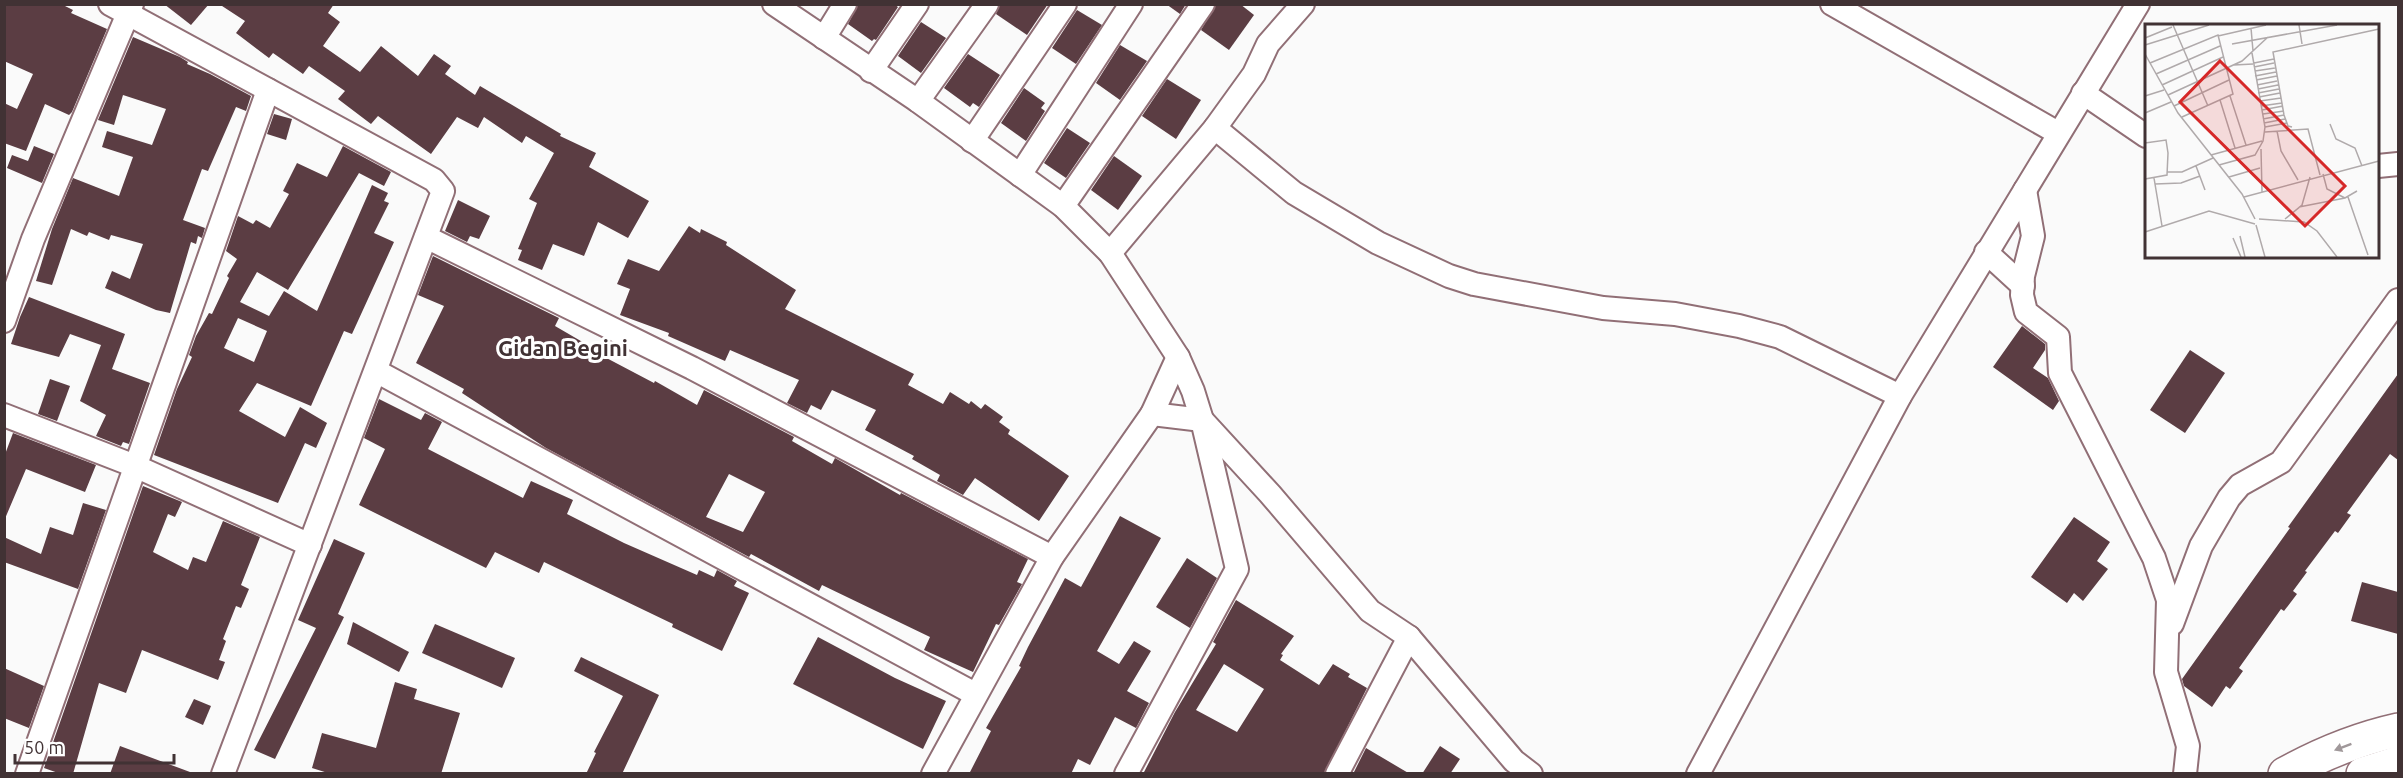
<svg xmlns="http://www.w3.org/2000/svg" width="2403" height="778" viewBox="0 0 2403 778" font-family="Ubuntu,sans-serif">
<rect width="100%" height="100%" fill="#fafafa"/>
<g fill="#5b3d43" fill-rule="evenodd">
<polygon points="4,4 61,4 73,10 71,13 107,29 72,112 69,115 45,104 26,151 4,143 4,103 17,109 33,74 4,61"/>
<polygon points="164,4 209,4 191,25"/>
<polygon points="219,4 334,4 328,13 340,22 323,46 360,72 381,46 418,76 434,54 451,66 445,74 475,95 480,86 561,134 560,136 596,153 589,167 649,201 628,238 598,222 584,256 553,244 542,270 518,260 522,250 518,249 537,203 529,199 554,153 526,136 522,143 484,117 478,128 457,117 431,154 378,116 371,124 338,99 345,91 309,66 303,74 273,53 269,58 236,33 245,21"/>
<polygon points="858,4 894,4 898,7 876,40 874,39 872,41 848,24"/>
<polygon points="1000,4 1048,4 1027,35 996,14"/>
<polygon points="1166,4 1186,4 1180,14"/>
<polygon points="1216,4 1240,4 1254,15 1229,50 1201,30"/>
<polygon points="1077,10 1102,25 1076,64 1052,48"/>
<polygon points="921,22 946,38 921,73 898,56"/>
<polygon points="133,37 180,57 188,62 187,64 210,74 251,96 246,111 236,107 208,171 202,169 183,220 205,228 202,238 198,236 196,244 191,242 170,313 156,310 105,288 112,271 130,279 143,244 111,235 109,240 89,232 87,236 71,229 52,285 36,281 52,229 73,178 119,196 133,157 102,147 107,131 152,145 166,109 123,95 114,125 98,120"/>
<polygon points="1120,45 1147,61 1120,100 1096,83"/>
<polygon points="968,54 1000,75 979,107 973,103 970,107 944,88"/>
<polygon points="1167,79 1201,100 1176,139 1142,116"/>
<polygon points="1024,88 1045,103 1041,108 1045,111 1026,141 1001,123"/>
<polygon points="274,114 292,119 286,140 267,134"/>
<polygon points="1067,128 1090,143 1066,178 1044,163"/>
<polygon points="34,146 54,154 42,183 7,168 12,155 28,161"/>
<path d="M343,146l48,26 -7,14 -25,-13 -71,117 -31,-18 -17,30 29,14 15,-25 33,20 55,-126 16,8 -4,8 5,2 -15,30 20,9 -42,92 -8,-3 -33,75 -54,-23 -18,28 46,26 15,-30 27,16 -11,25 -11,-5 -27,60 -124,-48 23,-66 15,-32 -3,-2 7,-19 13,-23 3,1 17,-36 -2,-2 10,-17 -11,-8 12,-35 15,8 3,-4 14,8 19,-34 -6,-3 14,-28 30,14zM238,318l29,13 -13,31 -30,-14z"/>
<polygon points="1114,156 1142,176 1118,210 1091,190"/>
<polygon points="458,200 490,216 479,239 470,236 467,242 445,231"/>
<polygon points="689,226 700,233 701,229 727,242 726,245 796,290 785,309 914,374 908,385 943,404 950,392 969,404 971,401 981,409 985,404 1003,417 999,422 1010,430 1008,434 1069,476 1039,521 975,478 963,495 937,481 940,475 912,459 914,456 865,430 876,410 832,390 821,410 811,405 807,413 787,403 799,380 730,350 725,361 668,336 669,333 620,315 630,289 617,284 628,259 659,271"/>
<path d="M433,256l126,62 -4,8 43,25 -1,2 57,30 1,-2 42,24 7,-15 90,47 -2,4 40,23 3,-6 65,37 1,-2 127,66 -11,23 5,2 -23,41 -3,-1 -23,48 -49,-22 6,-13 -108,-52 -3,6 -68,-37 -2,3 -203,-109 -84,-55 2,-4 -48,-26 28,-57 -26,-11zM729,474l36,18 -22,40 -37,-15z"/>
<polygon points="29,297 125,334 112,369 150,383 129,444 123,442 121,446 96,436 106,415 80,401 101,345 70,334 59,357 11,344 20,317"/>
<polygon points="2022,326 2045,344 2045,350 2033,368 2048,378 2059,401 2053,410 1993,367"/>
<polygon points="2190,350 2225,373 2185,433 2150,410"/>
<polygon points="2398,374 2398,460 2390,454 2376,473 2347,513 2351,515 2338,533 2335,531 2305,571 2307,572 2293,591 2297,594 2284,611 2281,609 2239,668 2243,671 2230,689 2226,686 2212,707 2184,686 2182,679 2290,528 2288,527"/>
<polygon points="50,379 70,386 57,421 38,414"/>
<polygon points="379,399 421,420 425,413 442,422 428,449 523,498 531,481 573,500 567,514 624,543 697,575 699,570 714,577 717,570 737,581 734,586 749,593 722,651 672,627 673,624 544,562 539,573 495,552 486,568 359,505 385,449 364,438"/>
<polygon points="13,433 96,465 85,492 26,469 4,521 4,457"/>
<polygon points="143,486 182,502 175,517 168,514 153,552 188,570 193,557 206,562 223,521 260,537 241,585 249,589 241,608 236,606 223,639 226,641 219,660 225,662 218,680 142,650 126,693 99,683 73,774 61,774 44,768"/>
<polygon points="83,503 106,510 78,589 4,562 4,537 41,554 50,527 73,535"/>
<polygon points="1120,516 1161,538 1097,651 1119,664 1134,641 1151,651 1127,691 1149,703 1136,728 1115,717 1090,765 1078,759 1071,774 969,774 991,731 986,728 1021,667 1019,666 1028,647 1065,578 1081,587"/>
<polygon points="2074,517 2110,542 2097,561 2108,569 2083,601 2074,593 2067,603 2031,577"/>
<polygon points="334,539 365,553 338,614 344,617 275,759 254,750 316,628 298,620"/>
<polygon points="1187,558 1217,578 1190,628 1156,607"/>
<polygon points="2362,582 2398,592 2398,634 2351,621"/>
<path d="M1236,600l58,36 -13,18 2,1 -3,5 39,25 14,-21 17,10 -2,3 19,11 -43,86h-181l32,-62 41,-68 -3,-2zM1224,664l40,25 -27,43 -41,-22z"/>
<polygon points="353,622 409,652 399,672 347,644"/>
<polygon points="435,624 515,658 502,688 422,653"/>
<polygon points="818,637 895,678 946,701 923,749 793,684"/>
<polygon points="581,657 659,695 622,774 586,774 596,753 594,752 623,696 574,671"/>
<polygon points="4,668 44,686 29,728 4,718"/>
<polygon points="395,682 417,689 414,699 460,713 441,774 331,774 312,768 322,733 376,748"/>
<polygon points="194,699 211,706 203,725 185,717"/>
<polygon points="120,746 190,772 189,774 110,774"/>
<polygon points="1440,746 1460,759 1450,774 1422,774"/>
<polygon points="1366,748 1410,774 1353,774"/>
</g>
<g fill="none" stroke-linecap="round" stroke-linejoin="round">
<g stroke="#916f76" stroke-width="26">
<g id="minor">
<polyline points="110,4 434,180 443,191 223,774"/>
<polyline points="774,4 918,101 1063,206 1110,253 1178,357 1193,391 1202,420 1237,569 1126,774"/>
<polyline points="1832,4 2058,133"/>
<polyline points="824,38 845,4"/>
<polyline points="871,71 917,4"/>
<polyline points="2083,93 2146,136"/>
<polyline points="918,101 987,4"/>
<polyline points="1215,128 1294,193 1378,243 1449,276 1474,284 1603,308 1675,314 1739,326 1780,337 1900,396"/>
<polyline points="972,141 1065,4"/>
<polyline points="2378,166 2398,164"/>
<polyline points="1020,175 1131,4"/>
<polyline points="2025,190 2033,236 2023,276 2022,295 2026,312 2058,337 2060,373 2154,558 2168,600 2166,672 2188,746 2185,774"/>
<polyline points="1063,206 1203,4"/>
<polyline points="426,237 692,368 1052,557"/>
<polyline points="1986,252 2023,286"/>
<polyline points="1110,253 1215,128 1254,74 1268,44 1303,4"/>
<polyline points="4,321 33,239 132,4"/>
<polyline points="376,371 975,694"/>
<polyline points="1152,414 1202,420 1270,494 1370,611 1409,637 1514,761 1531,774"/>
<polyline points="4,415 135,466 310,545"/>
<polyline points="2172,624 2201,546 2229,498 2240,485 2281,462 2398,300"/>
<polyline points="27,774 268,90"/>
<polyline points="933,774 1052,557 1152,414 1178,357"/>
<polyline points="1337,774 1409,637"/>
<polyline points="1698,774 1900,396 2138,4"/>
</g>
</g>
<g stroke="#916f76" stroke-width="36">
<g id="trunk">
<path d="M2285,774c36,-20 73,-35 113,-44"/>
<polyline points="2363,774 2398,763"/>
</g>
</g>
<use href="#minor" stroke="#fff" stroke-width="22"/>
<use href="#trunk" stroke="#fff" stroke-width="33"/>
</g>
<defs><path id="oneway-solid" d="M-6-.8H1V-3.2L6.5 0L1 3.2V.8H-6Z" transform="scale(1.5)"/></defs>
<use fill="#a0989a" href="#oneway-solid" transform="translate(2343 747) rotate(159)"/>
<g text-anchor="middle" stroke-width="6" stroke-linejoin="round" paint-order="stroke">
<g font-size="22" font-weight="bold" fill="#413234" stroke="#fff">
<text x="563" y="356">Gidan Begini</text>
</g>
</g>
<g transform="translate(2145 24)">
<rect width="234" height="234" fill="#fafafa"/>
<path fill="none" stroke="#b0aaab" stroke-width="1.5" d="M28,1l35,81M154,1l3,19M106,4l2,23M73,12l48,-11M0,14l27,-11M87,20l105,-19M0,21l64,-20M0,30l33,59 64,81 13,25M5,39l68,-28 15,59 -51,23M109,39l20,-4M89,41l19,-1M109,43l20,-4M110,47l20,-3M11,50l64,-28M110,52l21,-4M111,56l21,-4M17,61l61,-28M112,61l20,-4M113,65l20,-4M113,69l21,-4M23,71l74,-34 26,-24M0,72l19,-6M85,72l16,49M114,73l21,-4M75,76l15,48M115,77l21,-3M29,82l55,-26M116,82l21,-3M117,86l21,-4M0,89l26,-11M118,90l21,-3M118,95l21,-4M119,99l21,-4M185,100l6,15 19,9 7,18M120,103l22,-4M147,103l-4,-1 -4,-11 -11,-63 106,-23M132,107l4,20 17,29M120,108l43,-3 12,46M0,119l21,-3 2,13 -1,22 -22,4M116,125l1,43M66,131l51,-14M74,141l36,-10 8,-14 2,-14 -13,-74M51,142l9,24M22,148h15l31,-14M178,150l4,15 18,9M84,153l31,-9M9,154l8,48M10,160l26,-1 19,-7M99,173l135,-36M203,173l20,58M154,183l46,-9 12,-7M114,195l45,3 13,9 20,26M140,195l17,-14 8,-28M111,201l9,32M0,208l64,-21 46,13M95,212l5,21M88,214l8,19"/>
<path fill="#d62828" fill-opacity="0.15" stroke="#d62828" stroke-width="3" d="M75,37l125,125 -40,40 -125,-124z"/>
<rect width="234" height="234" fill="none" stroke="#413234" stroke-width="3"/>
</g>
<rect width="2403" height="778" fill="none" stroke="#413234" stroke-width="12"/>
<path d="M15 754v9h159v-9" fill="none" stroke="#413234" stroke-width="3"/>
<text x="24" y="754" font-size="18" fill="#413234" stroke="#ffffff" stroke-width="4.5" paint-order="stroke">50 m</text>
</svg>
